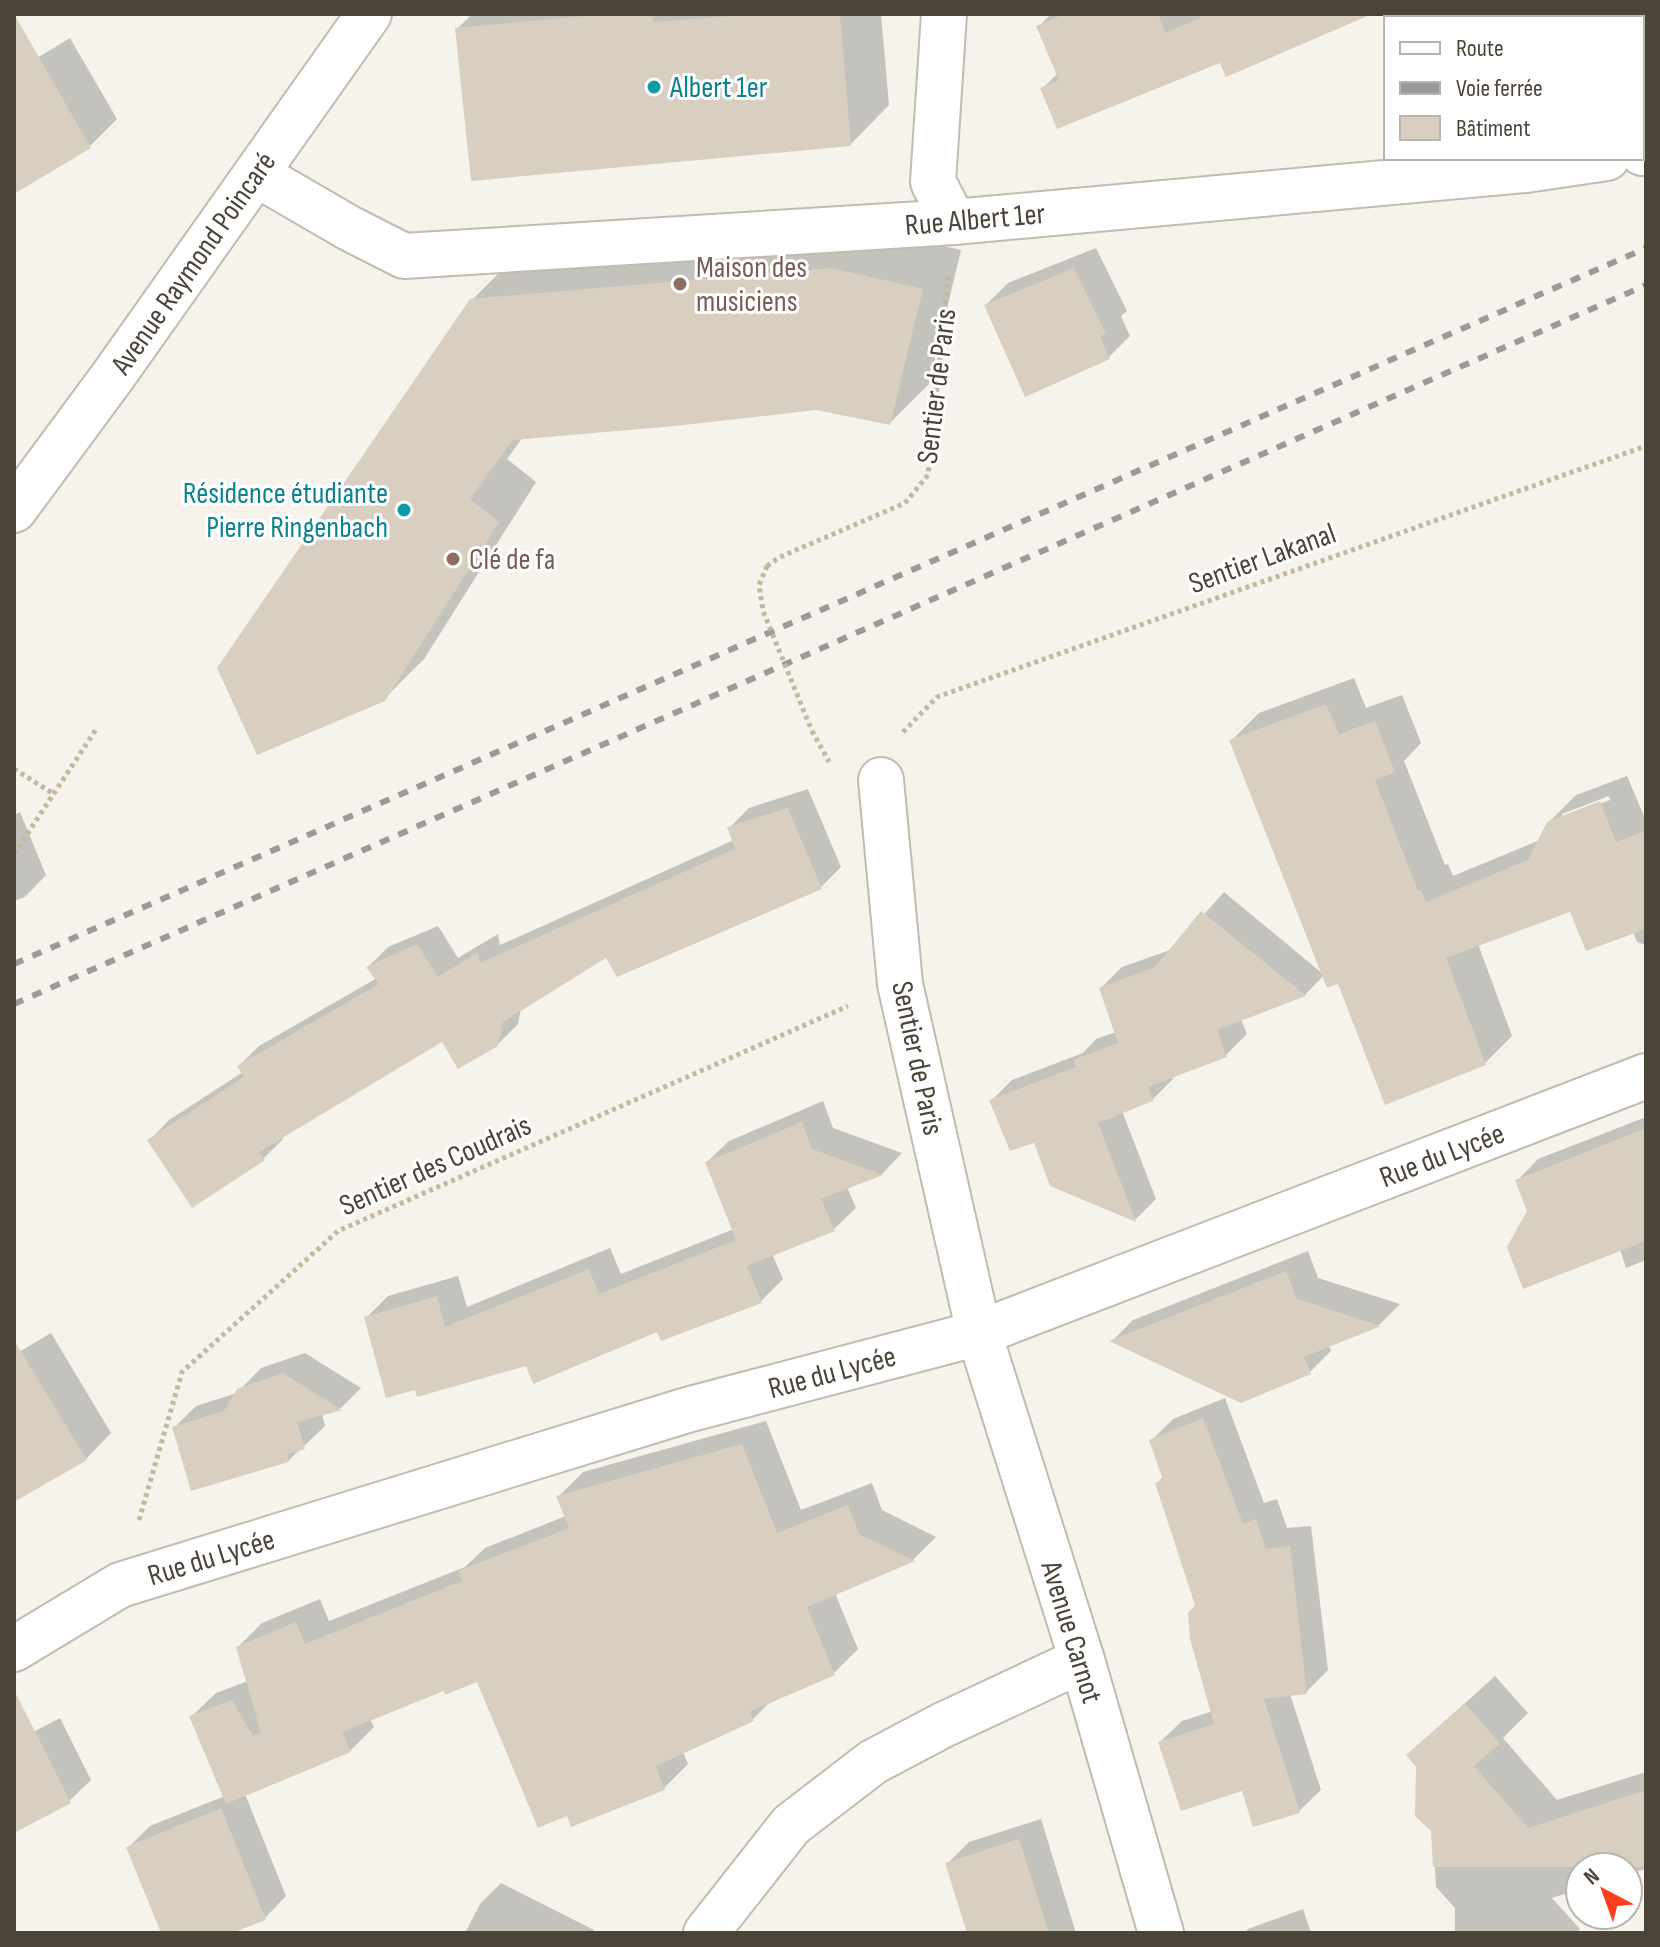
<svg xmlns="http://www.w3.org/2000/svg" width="1660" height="1947" viewBox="0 0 1660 1947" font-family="'Sofia Sans Condensed',sans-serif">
<rect width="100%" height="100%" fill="#f6f3ec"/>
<g fill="#0003" fill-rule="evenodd">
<polygon points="472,14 881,14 889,105 850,145 457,29"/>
<polygon points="1051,14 1349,14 1221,61 1042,89 1058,73 1038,27"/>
<polygon points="1487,14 1589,14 1590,18 1483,18"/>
<polygon points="70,38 117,119 90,146 14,72"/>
<polygon points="871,230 961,250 929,384 890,423 816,408 523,437 507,459 536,482 424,659 384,699 472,300 512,260"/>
<polygon points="1096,248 1127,311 1121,316 1130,336 1109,357 986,305 1008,283"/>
<path d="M1354,678l12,30 36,-13 19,48 -17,18 41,104 3,-1 5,12 87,-36 8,-17 28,-28 51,-19 17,40 2,-1v130l-9,-3 -4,-10 -62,-23 -93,35 34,92 -27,27 -161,-88 -19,20 -64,24 6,15 -21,21 -54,21 1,3 -21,21 -30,11 34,88 -20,20 -84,-34 -17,-45 -43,-40 20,-20 71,-27 13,-14 20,-7 -15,-44 21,-21 51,-18 51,-57 99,82 -91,-234 27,-27zM1609,796l1,4 -48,18v-4z"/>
<polygon points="808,789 841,867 821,887 607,955 521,1008 518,1024 497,1045 443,1039 282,1136 283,1139 263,1159 150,1140 169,1120 243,1072 239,1066 259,1046 377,978 368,967 388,947 438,926 458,958 498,934 500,945 734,840 729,828 749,808"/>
<polygon points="20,812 46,875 25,897 14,901 14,815"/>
<polygon points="823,1101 833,1128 902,1153 882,1174 847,1187 856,1208 834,1229 772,1254 783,1279 761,1301 527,1363 366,1318 388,1296 458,1276 467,1307 610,1248 621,1274 734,1229 707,1162 729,1141"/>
<polygon points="1646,1117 1646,1260 1626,1268 1620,1249 1529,1212 1517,1181 1538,1159"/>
<polygon points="1308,1251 1318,1278 1400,1304 1380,1324 1329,1345 1331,1351 1310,1372 1112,1341 1133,1320"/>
<polygon points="51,1333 111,1433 86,1459 14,1500 14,1355"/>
<polygon points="305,1353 361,1388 341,1408 322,1414 325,1426 288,1461 175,1427 196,1406 237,1393 261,1368"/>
<polygon points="1225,1398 1264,1503 1277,1499 1287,1528 1311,1526 1328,1670 1306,1692 1290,1694 1321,1790 1299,1811 1243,1789 1160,1742 1182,1721 1213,1711 1197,1605 1157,1483 1164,1476 1151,1441 1173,1419"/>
<polygon points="766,1421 801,1510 872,1483 882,1510 936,1537 913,1560 835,1593 858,1649 834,1673 773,1699 752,1720 683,1752 688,1764 664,1788 568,1813 478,1679 445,1689 370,1719 374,1727 350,1751 245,1794 286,1896 265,1918 226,1933 163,1933 128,1848 150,1826 225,1796 192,1716 216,1693 248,1681 238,1647 262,1623 320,1599 329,1621 465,1567 485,1548 566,1516 559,1496 583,1472"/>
<polygon points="1495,1676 1528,1713 1503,1738 1557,1800 1646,1772 1646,1869 1628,1874 1628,1867 1580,1867 1580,1889 1552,1898 1580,1929 1576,1933 1455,1933 1455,1908 1436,1887 1433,1830 1418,1766 1408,1755"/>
<polygon points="60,1718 91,1780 69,1801 14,1830 14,1742"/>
<polygon points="1041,1819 1076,1933 970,1933 948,1863 969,1842"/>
<polygon points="501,1883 594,1930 593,1933 465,1933 480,1904"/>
<polygon points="1303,1909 1311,1933 1244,1933 1248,1929"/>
</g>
<g fill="#d8cfc1">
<polygon points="14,14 91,148 14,194"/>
<polygon points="607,14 651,14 654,22 757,14 840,14 851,146 471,181 455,28"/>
<polygon points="1064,14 1158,14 1165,33 1200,18 1198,14 1372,14 1226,77 1220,63 1057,129 1040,88 1059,80 1036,26"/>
<polygon points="831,268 923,289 890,425 816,410 675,426 513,440 470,499 499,522 385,701 257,755 217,668 470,299"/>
<polygon points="1074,268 1106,334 1100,336 1110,359 1025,397 984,305"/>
<polygon points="1326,704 1339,734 1375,721 1395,772 1375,780 1418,891 1421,890 1426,902 1528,860 1547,822 1600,801 1616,842 1646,831 1646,929 1586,951 1570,912 1446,958 1486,1065 1385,1105 1338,984 1327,988 1229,740"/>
<polygon points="788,808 822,889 617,977 606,958 503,1022 498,1046 458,1069 442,1042 259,1152 265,1160 192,1208 147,1140 244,1077 237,1066 379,984 366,967 417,944 438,977 478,952 480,963 728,852 735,848 727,827"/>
<polygon points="1201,911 1306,996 1217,1030 1227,1057 1148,1087 1153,1101 1098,1123 1136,1222 1050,1186 1034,1143 1010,1151 989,1100 1076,1067 1073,1060 1118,1043 1099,988 1155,967"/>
<polygon points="802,1122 812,1149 883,1175 821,1199 835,1231 747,1266 762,1303 661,1341 657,1332 533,1384 526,1366 417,1397 415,1390 386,1398 364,1317 437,1296 445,1327 589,1269 599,1294 736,1240 705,1162"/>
<polygon points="1646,1128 1646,1241 1523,1289 1507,1247 1527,1211 1515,1180"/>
<polygon points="1286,1271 1297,1299 1381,1326 1304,1357 1311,1374 1241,1403 1109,1341"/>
<polygon points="14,1340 87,1460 14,1502"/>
<polygon points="283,1373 342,1410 297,1422 305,1449 287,1454 289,1462 191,1491 172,1427 224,1411 237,1389"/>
<polygon points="1203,1418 1243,1524 1256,1519 1266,1549 1290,1546 1307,1694 1264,1699 1300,1813 1253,1827 1242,1791 1181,1811 1158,1742 1214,1724 1190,1639 1188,1613 1195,1605 1155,1483 1163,1480 1149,1440"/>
<polygon points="742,1444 777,1533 848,1505 859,1534 915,1561 807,1607 835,1675 749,1712 754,1721 656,1766 665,1790 571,1827 567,1816 538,1828 477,1682 445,1695 444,1691 342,1732 351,1752 226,1804 189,1716 232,1700 253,1736 261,1733 236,1647 296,1622 305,1644 462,1581 458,1571 569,1528 556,1496"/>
<polygon points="14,1690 71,1803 14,1833"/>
<polygon points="1465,1703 1500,1744 1474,1766 1528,1828 1646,1790 1646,1867 1433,1867 1431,1831 1415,1816 1416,1767 1406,1755"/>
<polygon points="221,1808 266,1920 232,1933 161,1933 126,1847"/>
<polygon points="1019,1839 1049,1933 967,1933 945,1863"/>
</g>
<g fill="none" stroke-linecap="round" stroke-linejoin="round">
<g stroke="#c2bbae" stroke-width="48">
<g id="minor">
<polyline points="944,14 933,182 954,222"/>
<polyline points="1642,153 1646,152"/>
<polyline points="256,174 349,228 404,256 954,222 1526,170 1607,158"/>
<polyline points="14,510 113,376 369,14"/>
<polyline points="881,780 900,984 979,1333 1082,1660 1161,1933"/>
<polyline points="14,1649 120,1585 687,1410 979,1333 1646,1076"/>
<polyline points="706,1933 791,1825 873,1762 943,1725 1082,1660"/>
</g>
</g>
<g stroke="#c4b79f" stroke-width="5" stroke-dasharray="4 4" stroke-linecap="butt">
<polyline points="767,566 780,557 905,503 928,475 948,277"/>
<polyline points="812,731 829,762"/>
<polyline points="903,732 937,697 1646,446"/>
<polyline points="14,769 54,794"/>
<polyline points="14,854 97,728"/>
<polyline points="139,1520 182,1372 338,1231 848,1006"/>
</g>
<use href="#minor" stroke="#fff" stroke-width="44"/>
<g stroke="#9a9a9a" stroke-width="6" stroke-dasharray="10 10" stroke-linecap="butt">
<polyline points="14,964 1646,248"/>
<polyline points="14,1004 1646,285"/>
</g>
<polyline stroke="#c4b79f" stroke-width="5" stroke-dasharray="4 4" stroke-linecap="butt" points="767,566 759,585 763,611 812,731"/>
</g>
<g fill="#0f9aa8" stroke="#fff" stroke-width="3">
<circle cx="654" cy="87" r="8"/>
<circle cx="404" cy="510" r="8"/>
</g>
<g fill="#8d6e63" stroke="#fff" stroke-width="3">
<circle cx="680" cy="284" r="8"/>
<circle cx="453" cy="559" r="8"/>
</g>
<g text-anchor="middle" stroke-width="6" stroke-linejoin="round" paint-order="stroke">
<g font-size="30" fill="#0d838f" stroke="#fff" text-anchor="start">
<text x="670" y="97">Albert 1er</text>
<text x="388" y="503" text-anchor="end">Résidence étudiante<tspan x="388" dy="34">Pierre Ringenbach</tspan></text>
</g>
<g font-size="30" fill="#4b4439" stroke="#fff">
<text transform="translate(975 219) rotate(-5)" y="10">Rue Albert 1er</text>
<text transform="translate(193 263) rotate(-55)" y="10">Avenue Raymond Poincaré</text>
<text transform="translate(936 386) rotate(-83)" y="10">Sentier de Paris</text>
<text transform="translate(1262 558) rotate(-20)" y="10">Sentier Lakanal</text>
<text transform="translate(918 1058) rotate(78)" y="10">Sentier de Paris</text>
<text transform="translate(1442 1155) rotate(-21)" y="10">Rue du Lycée</text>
<text transform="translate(435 1165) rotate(-24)" y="10">Sentier des Coudrais</text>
<text transform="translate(832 1372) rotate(-15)" y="10">Rue du Lycée</text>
<text transform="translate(211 1557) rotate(-17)" y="10">Rue du Lycée</text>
<text transform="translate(1072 1632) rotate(73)" y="10">Avenue Carnot</text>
</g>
<g font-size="30" fill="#785e54" stroke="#fff" text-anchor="start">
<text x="696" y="277">Maison des<tspan x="696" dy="34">musiciens</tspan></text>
<text x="469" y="569">Clé de fa</text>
</g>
</g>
<rect width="1660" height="1947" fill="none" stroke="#4b4439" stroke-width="32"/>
<rect x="1384" y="16" width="260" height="144" fill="#ffffff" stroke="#b7b4b0" stroke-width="2"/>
<rect x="1400" y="42" width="40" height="12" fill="#ffffff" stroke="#b7b4b0" stroke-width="2"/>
<text x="1456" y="56" font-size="24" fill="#4b4439">Route</text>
<rect x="1400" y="82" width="40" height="12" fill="#9a9a9a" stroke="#b7b4b0" stroke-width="2"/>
<text x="1456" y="96" font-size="24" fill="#4b4439">Voie ferrée</text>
<rect x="1400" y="116" width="40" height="24" fill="#d8cfc1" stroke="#b7b4b0" stroke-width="2"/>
<text x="1456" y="136" font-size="24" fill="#4b4439">Bâtiment</text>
<g transform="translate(1604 1891) rotate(319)"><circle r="38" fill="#ffffff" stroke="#b7b4b0" stroke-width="2"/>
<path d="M0-6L14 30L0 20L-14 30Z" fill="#fc3f1d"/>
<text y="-12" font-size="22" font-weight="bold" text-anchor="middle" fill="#4b4439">N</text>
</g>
</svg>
